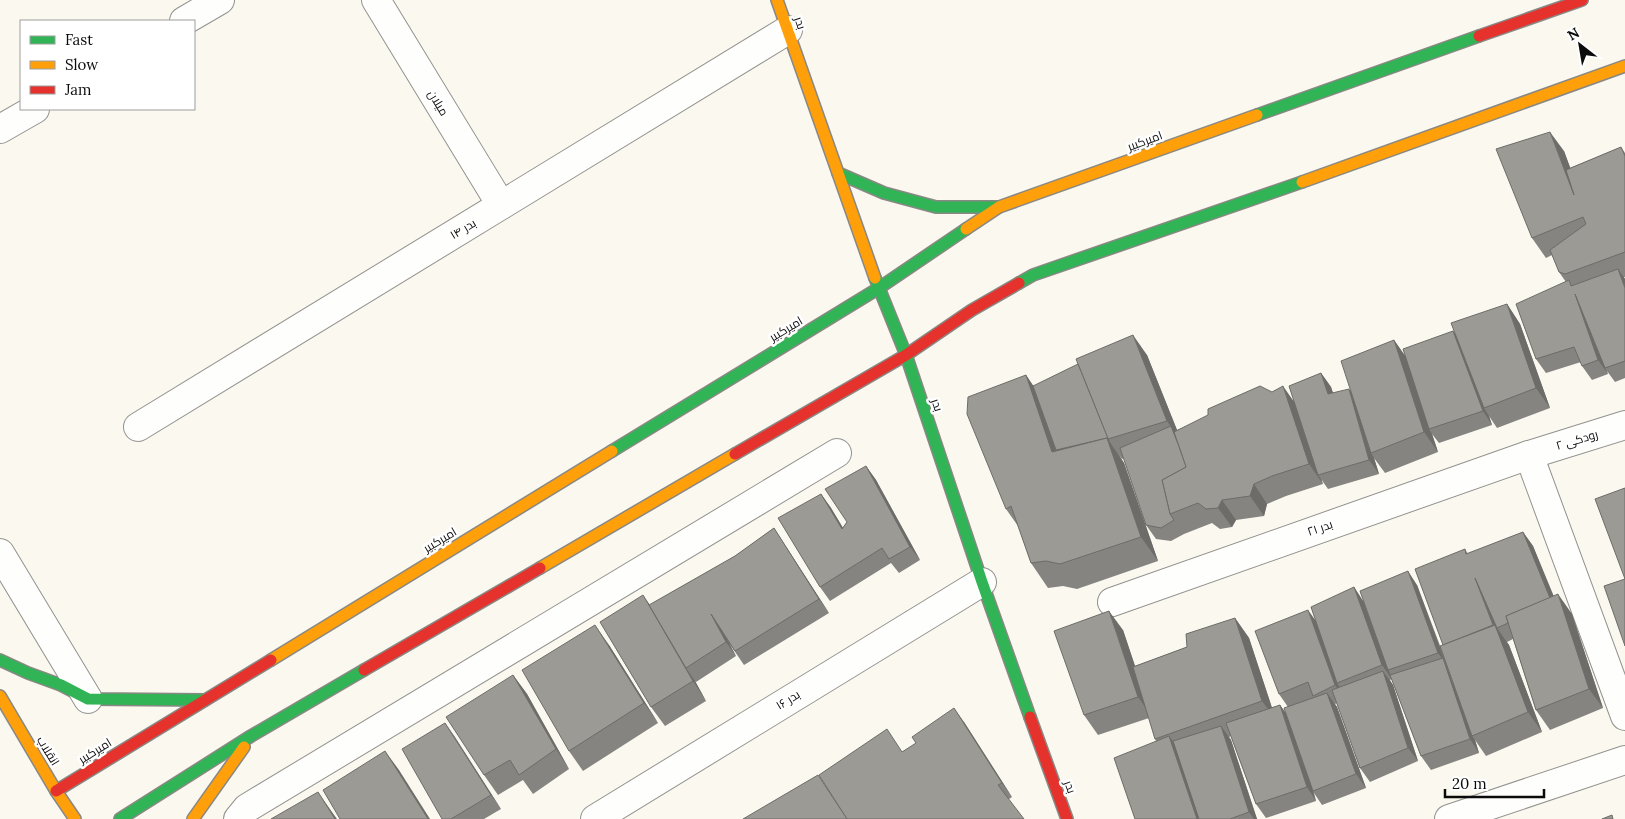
<svg xmlns="http://www.w3.org/2000/svg" width="1625" height="819" viewBox="0 0 1625 819" font-family="Lora,Cairo,serif">
<rect width="100%" height="100%" fill="#faf8ef"/>
<g fill="none" stroke-linecap="round" stroke-linejoin="round">
<g stroke="#93928e" stroke-width="30">
<g id="street">
<polyline points="376,0 501,205"/>
<polyline points="184,21 220,0"/>
<polyline points="0,129 35,109"/>
<polyline points="138,427 788,30"/>
<polyline points="1529,455 1625,716"/>
<polyline points="0,553 88,699"/>
<polyline points="1112,602 1529,455 1625,425"/>
<polyline points="238,819 247,808 837,453"/>
<polyline points="595,819 982,582"/>
<polyline points="1449,819 1625,760"/>
</g>
</g>
<g stroke="#898884" stroke-width="14">
<g id="fast">
<polyline points="1257,115 1479,36"/>
<polyline points="838,173 884,193 936,207 999,207"/>
<polyline points="875,278 906,355 982,582 1030,717"/>
<polyline points="1019,283 1033,275 1302,182"/>
<polyline points="612,451 879,288 966,229"/>
<polyline points="0,660 28,673 61,685 88,699 205,700"/>
<polyline points="120,819 251,736 364,670"/>
</g>
</g>
<g stroke="#898884" stroke-width="14">
<g id="slow">
<polyline points="777,0 875,278"/>
<polyline points="1302,182 1625,66"/>
<polyline points="966,229 999,207 1257,115"/>
<polyline points="540,568 735,454"/>
<polyline points="271,660 612,451"/>
<polyline points="0,696 56,791 75,819"/>
<polyline points="193,819 244,747"/>
</g>
</g>
<g stroke="#898884" stroke-width="14">
<g id="jam">
<polyline points="1479,36 1582,0"/>
<polyline points="735,454 906,355 972,310 1019,283"/>
<polyline points="364,670 540,568"/>
<polyline points="1030,717 1067,819"/>
<polyline points="56,791 271,660"/>
</g>
</g>
<use href="#street" stroke="#fefefd" stroke-width="28"/>
<use href="#fast" stroke="#30b455" stroke-width="11"/>
<use href="#slow" stroke="#ff9f0a" stroke-width="11"/>
<use href="#jam" stroke="#e5322d" stroke-width="11"/>
</g>
<g fill="#868480">
<polygon points="1621,147 1625,153 1625,277 1624,277 1625,279 1625,378 1615,382 1607,371 1608,374 1592,380 1582,366 1581,362 1546,373 1536,359 1566,282 1559,272 1552,255 1546,258 1532,238 1564,151 1570,168"/>
<polygon points="1507,304 1520,324 1550,408 1497,428 1489,416 1492,425 1439,443 1432,434 1438,452 1385,473 1374,458 1379,474 1328,489 1321,479 1323,484 1286,496 1267,504 1264,516 1236,520 1232,527 1220,529 1212,523 1184,534 1171,541 1156,539 1146,525 1124,458 1122,459 1119,455 1124,463 1158,561 1077,589 1063,586 1048,588 1031,563 1018,526 1006,509 1026,375 1033,386 1147,355 1177,430 1272,392 1294,401 1321,373 1331,387 1333,393 1351,391 1394,340 1405,356 1453,331 1456,336"/>
<polygon points="866,466 876,480 920,560 899,573 891,563 830,601 820,587 821,494 831,508 843,528 847,522"/>
<polygon points="774,528 829,613 744,665 729,643 736,656 696,682 695,681 706,701 665,726 651,707 650,605 735,556"/>
<polygon points="1523,532 1533,546 1553,596 1572,614 1603,708 1550,730 1536,710 1513,639 1507,642 1500,632 1509,645 1542,732 1486,756 1475,740 1479,753 1431,770 1421,756 1392,679 1390,680 1393,685 1418,761 1370,782 1360,768 1337,703 1335,704 1337,707 1366,788 1322,805 1314,793 1316,801 1266,818 1256,804 1231,736 1229,737 1231,740 1257,819 1135,819 1156,741 1155,739 1149,718 1098,735 1084,715 1123,630 1135,666 1187,647 1235,618 1249,638 1272,708 1280,705 1287,715 1288,707 1279,694 1315,620 1354,587 1363,601 1417,585 1447,664 1443,645 1465,549 1468,554"/>
<polygon points="609,645 658,723 583,771 569,751"/>
<polygon points="513,675 527,694 569,769 533,794 523,780 498,795 484,775"/>
<polygon points="964,722 1012,797 1009,799 826,785 902,752"/>
<polygon points="445,723 501,809 484,819 442,819"/>
</g>
<g fill="#6d6c68">
<polygon points="1550,132 1564,151 1588,215 1574,195"/>
<polygon points="1618,269 1625,279 1625,288"/>
<polygon points="1575,294 1605,368 1608,374 1598,360"/>
<polygon points="1507,304 1520,324 1550,408 1536,388"/>
<polygon points="1453,331 1462,345 1484,408 1489,416 1492,425 1483,411"/>
<polygon points="1133,335 1147,355 1181,440 1190,473 1171,427 1167,421"/>
<polygon points="1394,340 1408,360 1429,429 1432,434 1438,452 1424,432"/>
<polygon points="1321,373 1331,387 1338,408 1328,394"/>
<polygon points="1026,375 1043,400 1061,455 1052,452"/>
<polygon points="1283,386 1297,406 1318,475 1321,479 1323,484 1309,464"/>
<polygon points="1349,389 1359,402 1371,453 1374,458 1379,474 1369,460"/>
<polygon points="1107,438 1124,463 1158,561 1141,537"/>
<polygon points="866,466 876,480 920,560 910,547"/>
<polygon points="1254,484 1267,504 1264,516 1250,496"/>
<polygon points="821,494 831,508 852,543 842,529"/>
<polygon points="1222,500 1236,520 1232,527 1218,508"/>
<polygon points="774,528 783,542 829,613 819,599"/>
<polygon points="1523,532 1533,546 1562,616 1552,602"/>
<polygon points="1408,571 1417,585 1472,736 1475,740 1479,753 1470,739 1444,661 1438,653"/>
<polygon points="1475,578 1497,628 1509,645 1542,732 1528,712"/>
<polygon points="1354,587 1363,601 1392,679 1382,665"/>
<polygon points="1558,594 1572,614 1603,708 1589,689"/>
<polygon points="643,595 657,615 686,668 695,681 706,701 693,681"/>
<polygon points="1308,610 1318,624 1337,683 1341,689 1344,699 1335,685"/>
<polygon points="1109,611 1123,630 1152,717 1138,697"/>
<polygon points="711,614 721,628 736,656 726,642"/>
<polygon points="1235,618 1249,638 1276,720 1262,701"/>
<polygon points="595,625 609,645 658,723 644,703"/>
<polygon points="1383,671 1393,685 1418,761 1408,748"/>
<polygon points="513,675 527,694 569,769 556,749"/>
<polygon points="1327,693 1337,707 1366,788 1356,774"/>
<polygon points="1280,705 1290,719 1316,801 1307,787"/>
<polygon points="954,708 964,722 1012,797 1002,783"/>
<polygon points="445,723 455,737 501,809 491,795"/>
<polygon points="1221,726 1231,740 1257,819 1254,819 1249,812"/>
<polygon points="1169,736 1183,755 1204,819 1197,819"/>
<polygon points="385,751 399,770 430,819 428,819"/>
<polygon points="318,792 332,812 337,819 335,819"/>
</g>
<g fill="#9c9a95" stroke="#6d6c68">
<polygon points="1550,132 1574,195 1566,170 1621,147 1625,156 1625,252 1565,274 1559,272 1550,250 1586,224 1583,217 1532,238 1496,149"/>
<polygon points="1618,269 1625,288 1625,361 1605,368 1575,294 1598,360 1582,366 1574,347 1536,359 1516,304 1569,280 1571,286"/>
<polygon points="1507,304 1536,388 1484,408 1451,323"/>
<polygon points="1453,331 1483,411 1429,429 1403,349"/>
<polygon points="1133,335 1167,421 1108,439 1076,359"/>
<polygon points="1394,340 1424,432 1371,453 1341,361"/>
<polygon points="1078,364 1109,441 1107,438 1056,450 1033,386"/>
<polygon points="1321,373 1328,394 1349,389 1369,460 1318,475 1289,386"/>
<polygon points="1026,375 1052,452 1107,438 1141,537 1060,564 1046,561 1031,563 1011,506 1006,509 967,414 968,397"/>
<polygon points="1260,386 1272,392 1283,386 1309,464 1272,476 1254,484 1250,496 1222,500 1218,508 1206,509 1198,503 1170,514 1162,480 1186,467 1174,432 1208,415 1208,409"/>
<polygon points="1171,426 1178,444 1186,467 1162,480 1170,514 1174,520 1161,528 1146,525 1120,448"/>
<polygon points="866,466 910,547 889,559 882,548 820,587 778,518 821,494 842,529 847,522 825,489"/>
<polygon points="1625,488 1625,579 1595,499"/>
<polygon points="774,528 819,599 735,651 711,614 726,642 686,668 649,605 735,556"/>
<polygon points="1523,532 1550,598 1506,616 1508,623 1497,628 1475,578 1493,625 1443,645 1415,569 1465,549 1466,554"/>
<polygon points="1408,571 1438,653 1388,670 1360,591"/>
<polygon points="1625,579 1625,646 1604,586"/>
<polygon points="1354,587 1382,665 1337,683 1311,607"/>
<polygon points="1558,594 1589,689 1536,710 1506,616"/>
<polygon points="643,595 693,681 651,707 600,622"/>
<polygon points="1308,610 1335,685 1313,696 1308,682 1279,694 1255,631"/>
<polygon points="1109,611 1138,697 1084,715 1054,631"/>
<polygon points="1235,618 1262,701 1155,739 1133,667 1187,647 1186,634"/>
<polygon points="595,625 644,703 569,751 522,670"/>
<polygon points="1495,625 1528,712 1472,736 1440,646"/>
<polygon points="1443,658 1470,739 1421,756 1390,675"/>
<polygon points="1383,671 1408,748 1360,768 1332,690"/>
<polygon points="513,675 556,749 519,775 510,760 484,775 446,717"/>
<polygon points="1327,693 1356,774 1313,791 1284,708"/>
<polygon points="1280,705 1307,787 1256,804 1226,723"/>
<polygon points="954,708 1002,783 998,785 1024,819 847,819 819,775 887,729 902,752 916,743 912,737"/>
<polygon points="445,723 491,795 451,819 442,819 402,749"/>
<polygon points="1221,726 1249,812 1230,819 1199,819 1173,741"/>
<polygon points="1169,736 1197,819 1135,819 1114,758"/>
<polygon points="385,751 428,819 340,819 323,790"/>
<polygon points="818,775 847,819 743,819"/>
<polygon points="318,792 335,819 271,819"/>
<polygon points="1612,815 1613,819 1602,819"/>
</g>
<g text-anchor="middle" stroke-width="5" stroke-linejoin="round" paint-order="stroke">
<g font-size="12" fill="#0b0b0b" stroke="#fff">
<text transform="translate(800 23) rotate(71)" y="4">بدر</text>
<text transform="translate(438 103) rotate(59)" y="4">میلان</text>
<text transform="translate(1145 141) rotate(-20)" y="4">امیرکبیر</text>
<text transform="translate(463 229) rotate(-31)" y="4">بدر ۱۴</text>
<text transform="translate(786 329) rotate(-31)" y="4">امیرکبیر</text>
<text transform="translate(937 405) rotate(71)" y="4">بدر</text>
<text transform="translate(1577 440) rotate(-17)" y="4">رودکی ۲</text>
<text transform="translate(1320 528) rotate(-19)" y="4">بدر ۲۱</text>
<text transform="translate(440 540) rotate(-31)" y="4">امیرکبیر</text>
<text transform="translate(788 700) rotate(-32)" y="4">بدر ۱۶</text>
<text transform="translate(48 751) rotate(59)" y="4">انقلاب</text>
<text transform="translate(95 751) rotate(-32)" y="4">امیرکبیر</text>
<text transform="translate(1070 787) rotate(70)" y="4">بدر</text>
</g>
</g>
<rect x="20" y="20" width="175" height="90" fill="#ffffff" stroke="#9d9d9d"/>
<rect x="30" y="36" width="25" height="8" fill="#30b455" stroke="#9d9d9d"/>
<text x="65" y="45" font-size="15" fill="#0b0b0b">Fast</text>
<rect x="30" y="61" width="25" height="8" fill="#ff9f0a" stroke="#9d9d9d"/>
<text x="65" y="70" font-size="15" fill="#0b0b0b">Slow</text>
<rect x="30" y="86" width="25" height="8" fill="#e5322d" stroke="#9d9d9d"/>
<text x="65" y="95" font-size="15" fill="#0b0b0b">Jam</text>
<g transform="translate(1580 45) rotate(329)" stroke="#ffffff" stroke-width="4" paint-order="stroke">
<path d="M0-4L9 19L0 12L-9 19Z" fill="#0b0b0b"/>
<text y="-8" font-size="14" font-weight="bold" text-anchor="middle" fill="#0b0b0b">N</text>
</g>
<path d="M1445 789v8h99v-8" fill="none" stroke="#0b0b0b" stroke-width="2.5"/>
<text x="1452" y="789" font-size="15" fill="#0b0b0b" stroke="#ffffff" stroke-width="4" paint-order="stroke">20 m</text>
</svg>
